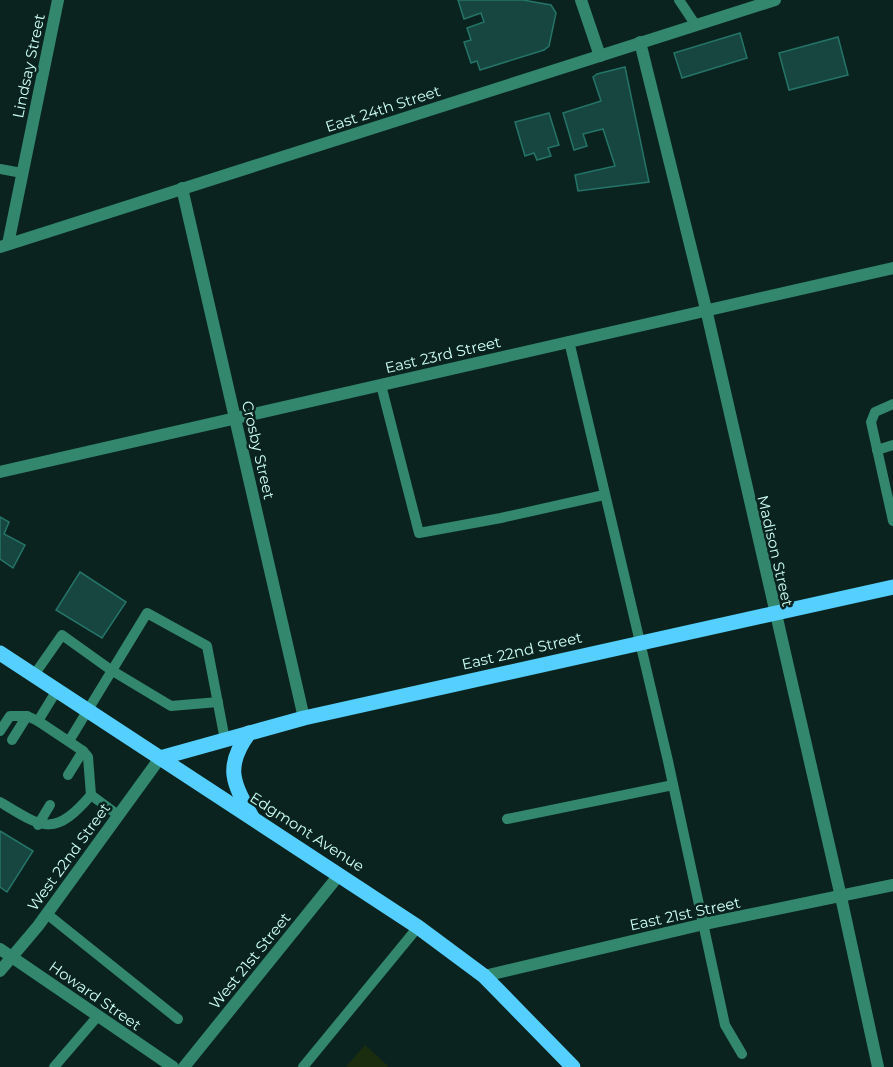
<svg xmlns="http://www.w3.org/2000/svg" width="893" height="1067" viewBox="0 0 893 1067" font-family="Montserrat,sans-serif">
<rect width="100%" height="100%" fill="#0b231f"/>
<polygon fill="#1a2d0e" points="365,1045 389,1067 346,1067"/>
<g fill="#16463f" stroke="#257468" stroke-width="1.5">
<polygon points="458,0 523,0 551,5 556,13 549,46 544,50 480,70 477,61 471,63 464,42 471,40 467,28 484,22 481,13 464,19"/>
<polygon points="740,33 747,58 682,78 674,53"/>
<polygon points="838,37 848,75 789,90 779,53"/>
<polygon points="625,67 649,182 578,191 575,175 615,166 603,129 583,134 587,146 574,150 563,113 601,101 593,77 597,74"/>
<polygon points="549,113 559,145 548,148 551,156 537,160 534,153 525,156 515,122"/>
<polygon points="0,517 9,522 4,534 25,545 13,568 0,559"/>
<polygon points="80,572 126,602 102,638 56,610"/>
<polygon points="0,831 33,851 7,892 0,887"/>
</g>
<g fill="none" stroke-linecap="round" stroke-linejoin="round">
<g stroke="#32876c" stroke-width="10">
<polyline points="679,0 695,24"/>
<polyline points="0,169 22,173"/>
<polyline points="569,341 668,761 725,1025 742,1054"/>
<polyline points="381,385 419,533 501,518 604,495"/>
<polyline points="893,404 875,412 871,422 893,521"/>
<polyline points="877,450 893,445"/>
<polyline points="34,675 62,635 111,670 171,706 218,702"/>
<polyline points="57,690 38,721 83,751 88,757 91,795 118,815"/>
<polyline points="0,731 10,716 27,716 38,721"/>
<polyline points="12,740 27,716"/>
<polyline points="69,741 147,613 207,646 225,740"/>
<polyline points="68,775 83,751"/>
<path d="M0,802c43,26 54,36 91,-7"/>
<polyline points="507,819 673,785"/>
<polyline points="38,825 50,805"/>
<polyline points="47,914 178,1019"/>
<polyline points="54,1067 97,1017"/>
<polyline points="303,1067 418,927"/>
</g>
<g stroke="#32876c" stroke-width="12">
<polyline points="581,0 600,56"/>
<polyline points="640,42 706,309 841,897 878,1067"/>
<polyline points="182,188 304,718"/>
<polyline points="8,244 58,0"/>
<polyline points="0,247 775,0"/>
<polyline points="0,472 893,268"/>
<polyline points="0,949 173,1067"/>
<polyline points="484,976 704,924 893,885"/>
<polyline points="184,1067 339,875"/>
</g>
<polyline stroke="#32876c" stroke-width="12" points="0,971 38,926 160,758"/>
<g stroke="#54cfff" stroke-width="15">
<polyline points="0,653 418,927 484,976 573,1067"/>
<path d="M249,733c-25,34 -16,50 3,84"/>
<polyline points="160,758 304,718 893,587"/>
</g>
</g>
<g text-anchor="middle" stroke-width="5" stroke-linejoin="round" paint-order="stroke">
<g font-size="15" fill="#cdfff4" stroke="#0b231f">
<text transform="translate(29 66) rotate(-78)" y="5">Lindsay Street</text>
<text transform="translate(383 109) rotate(-18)" y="5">East 24th Street</text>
<text transform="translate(443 355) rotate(-13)" y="5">East 23rd Street</text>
<text transform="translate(258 450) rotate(77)" y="5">Crosby Street</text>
<text transform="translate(775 551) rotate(77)" y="5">Madison Street</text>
<text transform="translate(522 651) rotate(-13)" y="5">East 22nd Street</text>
<text transform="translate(307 832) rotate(33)" y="5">Edgmont Avenue</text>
<text transform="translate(69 857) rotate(-54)" y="5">West 22nd Street</text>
<text transform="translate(685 914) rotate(-12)" y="5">East 21st Street</text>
<text transform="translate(250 961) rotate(-51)" y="5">West 21st Street</text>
<text transform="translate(95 996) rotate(35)" y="5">Howard Street</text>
</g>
</g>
</svg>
